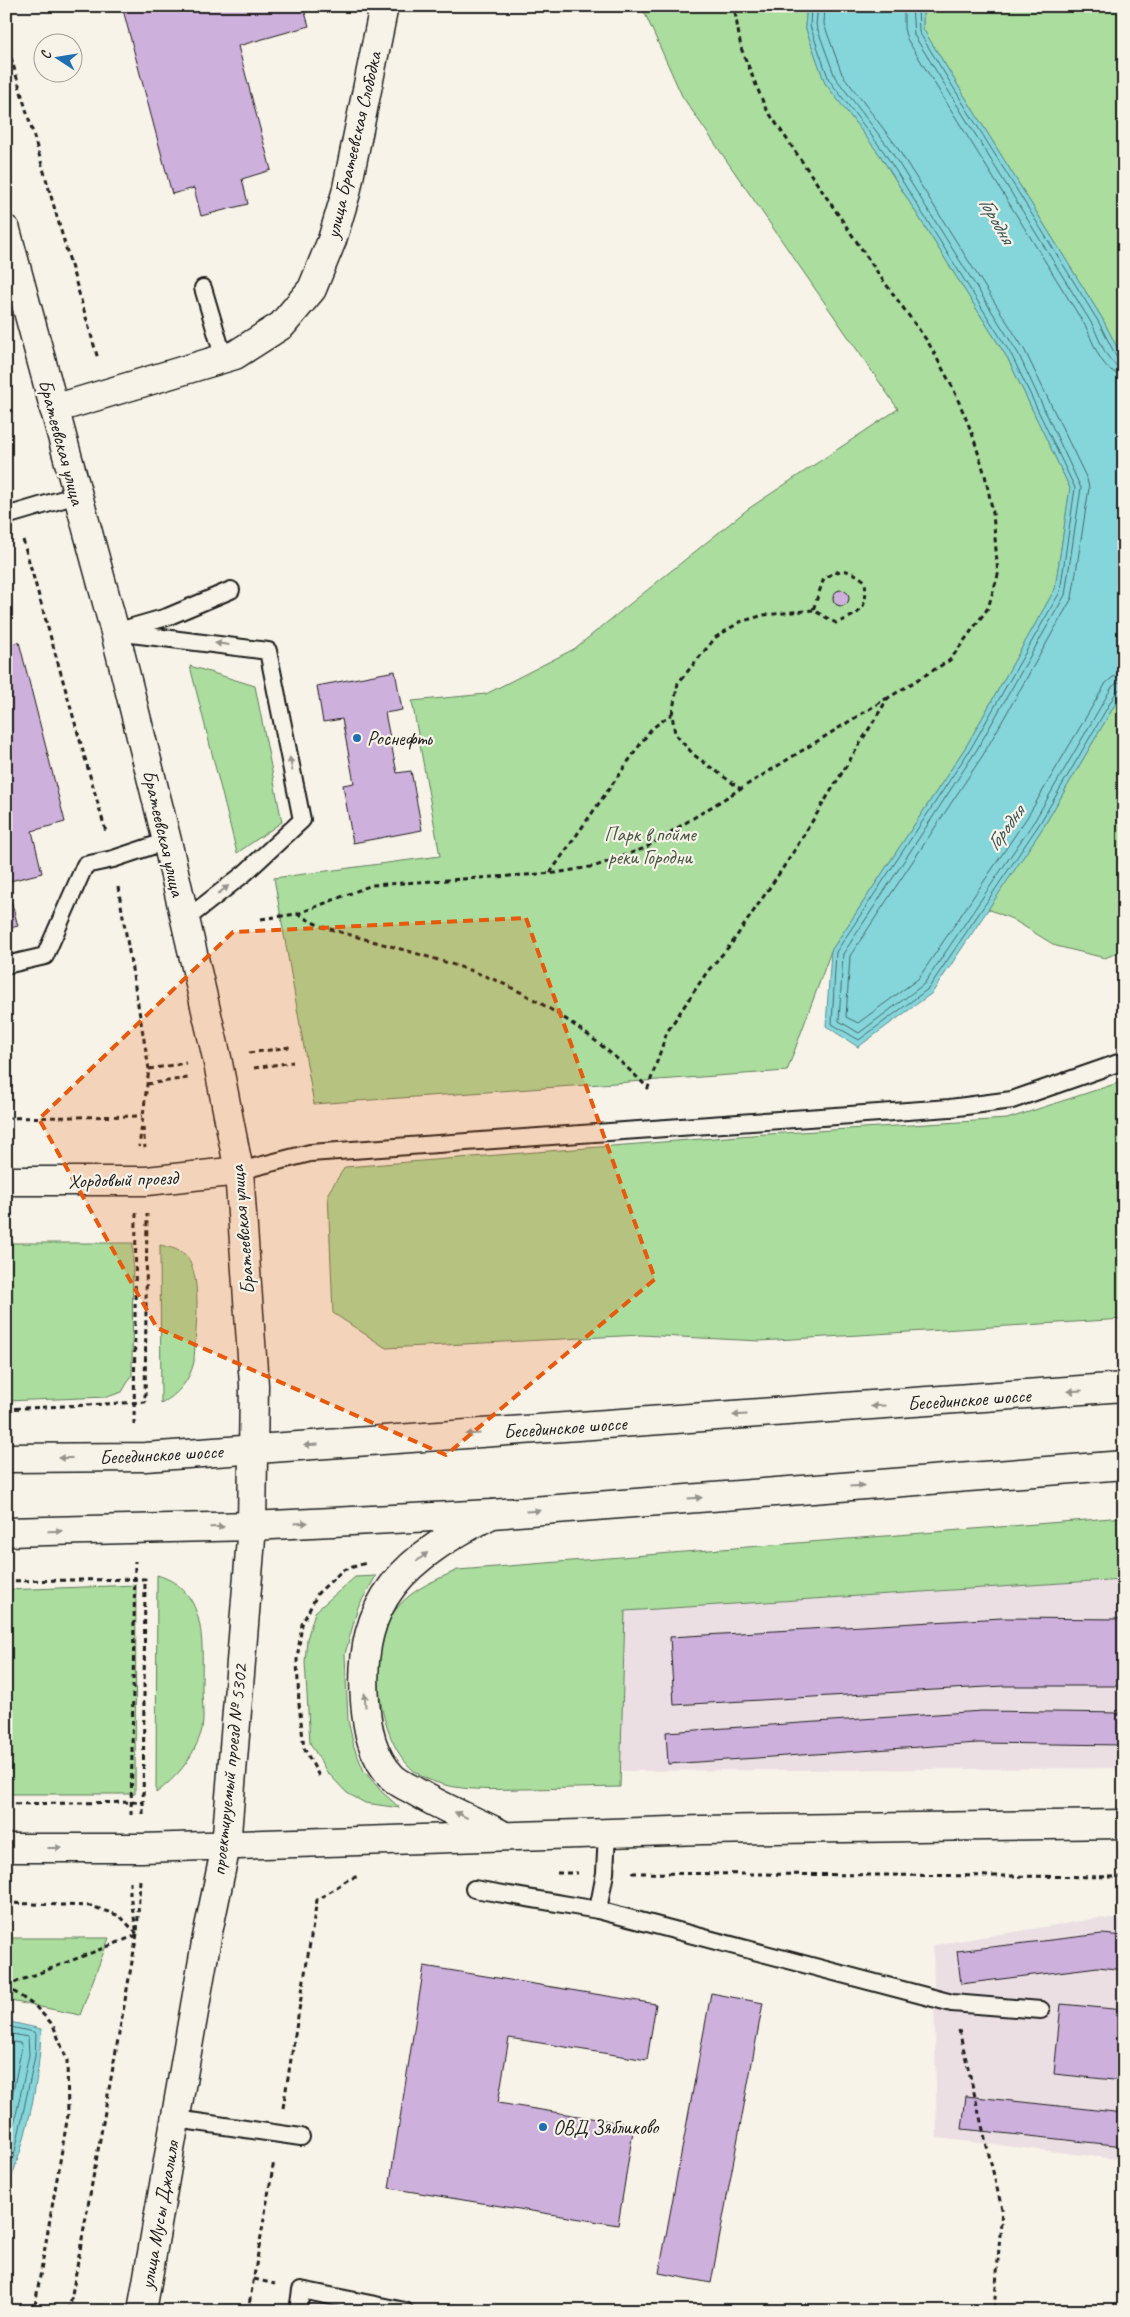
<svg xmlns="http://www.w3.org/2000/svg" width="1130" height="2317" viewBox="0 0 1130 2317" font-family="Caveat,sans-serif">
<rect width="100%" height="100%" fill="#f7f3e8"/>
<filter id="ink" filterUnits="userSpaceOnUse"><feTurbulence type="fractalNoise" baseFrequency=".02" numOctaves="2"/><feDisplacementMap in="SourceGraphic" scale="10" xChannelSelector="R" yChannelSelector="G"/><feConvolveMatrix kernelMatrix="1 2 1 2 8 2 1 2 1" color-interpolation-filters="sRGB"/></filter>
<g filter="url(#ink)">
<g fill="#ebdfe4">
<polygon points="1124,1579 1124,1768 621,1771 625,1611"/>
<polygon points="1099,1918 1124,1920 1124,2160 937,2138 933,1945"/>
</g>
<g fill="#aadd9e" stroke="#637c5d">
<polygon points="639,6 807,6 805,26 825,83 880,155 1008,359 1070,488 1055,589 967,745 831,951 787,1071 314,1104 274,878 440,856 412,701 486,694 574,649 748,509 898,409 682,96 642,7"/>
<polygon points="923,6 1124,6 1124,361 1102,318 923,29"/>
<polygon points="190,666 255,686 282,822 237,853"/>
<polygon points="1124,689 1124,950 1105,958 1056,946 1012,919 988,909 1044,826"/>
<polygon points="1124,1081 1124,1319 760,1341 641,1335 386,1348 333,1313 328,1193 345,1167 752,1135 1007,1119"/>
<polygon points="6,1243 133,1243 132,1375 122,1392 107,1397 6,1401"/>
<path d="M160,1245c9,2 23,5 28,13 15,26 7,75 6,104 -5,20 -16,32 -33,42z"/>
<path d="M1124,1517v62l-499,32 -5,176c-30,1 -61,1 -91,2 -35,0 -72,4 -104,-11 -46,-22 -58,-118 -36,-158 15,-28 42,-38 69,-50z"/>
<path d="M157,1575c52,15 45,71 45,113 0,14 3,33 -1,45 -9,27 -24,44 -45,60z"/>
<polygon points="376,1576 358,1607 345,1654 348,1720 354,1747 364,1771 382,1792 400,1808 365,1803 347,1793 327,1772 310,1743 305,1662 307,1639 315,1612 355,1577"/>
<polygon points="136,1585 135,1794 6,1794 6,1590"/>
<polygon points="6,1938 109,1938 80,2015 6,2000"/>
</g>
<g fill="#85d6db" stroke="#5b8c8f">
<polygon points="807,6 923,6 923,29 1102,318 1124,361 1124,689 1044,826 932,993 858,1047 826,1026 831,951 967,745 1055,589 1070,488 1008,359 880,155 825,83 805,26"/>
<path d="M6,2021l35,8c-1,50 -15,115 -35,162z"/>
</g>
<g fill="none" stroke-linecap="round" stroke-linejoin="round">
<g stroke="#466668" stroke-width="1">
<polyline points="811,6 810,26 829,80 884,152 1012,356 1075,488 1060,592 971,748 836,952 832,1024 859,1040 928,989 1040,823 1117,691 1124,688"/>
<polyline points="818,6 816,25 835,77 889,148 1018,353 1081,488 1065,595 976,751 843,954 839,1021 859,1033 924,984 1035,820 1112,687 1117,683 1124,682"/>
<polyline points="825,6 824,24 842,74 895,144 1024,349 1087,479 1089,488 1072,598 983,755 850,956 846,1017 858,1023 918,979 1028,816 1106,683 1113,677 1124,674"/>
<path d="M904,6v23l3,10 179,288c8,17 16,47 38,48"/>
<path d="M912,6l2,29 178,289c7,13 15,43 32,44"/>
<polyline points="918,6 919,32 1098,321 1117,358 1124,361"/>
<polyline points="6,2026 34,2032 36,2035 35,2056 13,2161 6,2178"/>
<polyline points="6,2033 28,2037 29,2055 6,2161"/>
<polyline points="6,2041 20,2043 22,2046 6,2127"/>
</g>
</g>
<g fill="#ceb0dc" stroke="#1c1c1c">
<polygon points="122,6 303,6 309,26 238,46 271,170 242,179 248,204 201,216 194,188 172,194"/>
<circle cx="841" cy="598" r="8"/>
<polygon points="19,642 65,822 32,831 42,873 6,882 6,645"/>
<polygon points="395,671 402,710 385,713 397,773 411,771 422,830 353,843 343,785 354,783 342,719 323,722 317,686"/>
<polygon points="6,882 18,926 6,929"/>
<polygon points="1002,1618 1124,1619 1124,1686 1004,1686 674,1705 670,1637"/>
<polygon points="982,1711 1124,1713 1124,1745 978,1743 668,1764 666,1732"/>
<polygon points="1102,1934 1124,1936 1124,1970 1098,1967 961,1984 957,1951"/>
<polygon points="424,1966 656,2004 647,2060 509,2038 498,2103 634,2125 618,2225 389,2188"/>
<polygon points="711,1993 763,2003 711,2283 659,2273"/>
<polygon points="1061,2004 1124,2010 1124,2081 1054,2074"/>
<polygon points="966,2096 1124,2113 1124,2146 962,2129"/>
</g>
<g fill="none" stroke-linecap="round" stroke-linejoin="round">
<g stroke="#1c1c1c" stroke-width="20">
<g id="lane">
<polyline points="203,288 224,359"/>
<polyline points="6,516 77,495"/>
<polyline points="122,630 167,617 231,590"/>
<polyline points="115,632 268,651 302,820 245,873 185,920"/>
<polyline points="6,965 45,956 85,865 113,859 167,841"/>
<polyline points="239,1171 310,1153 950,1108 1012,1100 1124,1061"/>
<polyline points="474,1889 598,1910 605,1873 607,1832"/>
<polyline points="598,1910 952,2003 1041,2010"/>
<polyline points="176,2119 301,2137"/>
<polyline points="298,2311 301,2290 405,2311"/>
</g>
</g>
<g stroke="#1c1c1c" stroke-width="31">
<polyline id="street" points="54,409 235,355 282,325 312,289 332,240 346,193 384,6"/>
</g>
<g stroke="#1c1c1c" stroke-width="31">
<g id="secondary">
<polyline points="6,230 115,632 167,841 217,1058 239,1171 254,1385 252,1526 226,1846 207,1937 142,2311"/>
<polyline points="6,1181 147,1181 239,1171"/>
<path d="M492,1514c-86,44 -135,83 -127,187 2,28 7,55 27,76 5,5 13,9 19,12 28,17 59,30 88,44"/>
<polyline points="6,1848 142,1848 702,1830 1124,1824"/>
</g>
</g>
<g stroke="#1c1c1c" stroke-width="31">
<g id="primary">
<polyline points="6,1458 145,1457 1124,1387"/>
<polyline points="6,1532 252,1526 492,1514 1124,1465"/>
</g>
</g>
<g stroke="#1c1c1c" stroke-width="3" stroke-dasharray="5 4" stroke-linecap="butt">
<polyline points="6,40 98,359"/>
<polyline points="6,477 9,488"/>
<polyline points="23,540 106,832"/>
<path d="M742,790l-48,-35 -19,-21 -3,-20 6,-31 38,-46 24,-15 24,-7 49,-5 23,13c25,-10 32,-13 29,-42 -17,-13 -22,-13 -41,-3l-11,32"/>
<polyline points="550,873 651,729 672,714"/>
<polyline points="118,887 149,1069 139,1147"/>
<path d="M297,914l23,12c49,15 100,27 149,44 67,23 130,68 179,118l19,-56 40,-60 25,-29 57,-84 99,-161 62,-38 38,-52 10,-33 -5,-62 -8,-38 -13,-42 -19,-45 -25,-46 -48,-66 -115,-169 -24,-59 -7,-42"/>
<polyline points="261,919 297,914 372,885 555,873 596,866 645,848 887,698"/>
<polyline points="249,1053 290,1047"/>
<polyline points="254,1068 293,1062"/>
<polyline points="149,1069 186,1063"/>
<polyline points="147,1084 188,1078"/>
<polyline points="6,1118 142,1116"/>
<polyline points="143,1127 145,1148"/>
<polyline points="6,1409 145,1402 147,1214"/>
<polyline points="134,1425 136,1213"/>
<polyline points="6,1581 145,1579 143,1814"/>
<polyline points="319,1776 304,1748 299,1704 297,1660 302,1624 318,1593 343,1570 366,1563"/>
<polyline points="6,1804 144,1802"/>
<polyline points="131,1815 135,1561"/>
<polyline points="557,1873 578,1873"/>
<polyline points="632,1873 1124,1877"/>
<polyline points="130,1881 130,1895 137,1934"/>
<polyline points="6,1903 91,1906 120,1916 137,1934"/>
<polyline points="6,1986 36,2007 53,2025 67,2060 68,2115 34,2311"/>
<polyline points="6,1986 137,1935"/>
<polyline points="959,2030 1002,2209 994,2311"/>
<polyline points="283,2108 317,1900 349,1879 359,1876"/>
<polyline points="254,2279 275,2284"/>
<polyline points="69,2311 137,1934 140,1880"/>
<polyline points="248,2311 274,2161"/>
</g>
<use href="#lane" stroke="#f7f3e8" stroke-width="16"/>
<use href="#street" stroke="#f7f3e8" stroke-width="28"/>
<use href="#secondary" stroke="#f7f3e8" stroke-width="28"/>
<use href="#primary" stroke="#f7f3e8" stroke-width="28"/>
</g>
<defs><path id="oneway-solid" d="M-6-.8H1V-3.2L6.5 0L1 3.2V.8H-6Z" transform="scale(1.25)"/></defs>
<g fill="#94928c">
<use href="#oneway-solid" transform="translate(222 644) rotate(-173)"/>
<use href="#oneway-solid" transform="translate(291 764) rotate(-101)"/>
<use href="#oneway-solid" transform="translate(223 890) rotate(-38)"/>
<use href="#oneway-solid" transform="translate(1075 1391) rotate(176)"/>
<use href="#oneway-solid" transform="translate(878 1406) rotate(176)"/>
<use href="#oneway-solid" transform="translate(740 1415) rotate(176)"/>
<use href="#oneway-solid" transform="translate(473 1434) rotate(176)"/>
<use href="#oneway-solid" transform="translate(311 1445) rotate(176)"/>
<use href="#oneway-solid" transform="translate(65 1458) rotate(180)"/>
<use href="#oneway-solid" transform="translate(857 1486) rotate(-4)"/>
<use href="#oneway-solid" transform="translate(695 1498) rotate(-4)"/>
<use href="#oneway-solid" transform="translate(533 1511) rotate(-4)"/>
<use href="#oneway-solid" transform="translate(301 1523) rotate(-3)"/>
<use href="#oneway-solid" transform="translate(217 1527) rotate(-2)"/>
<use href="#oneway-solid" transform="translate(55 1531) rotate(-1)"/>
<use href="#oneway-solid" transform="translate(422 1557) rotate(-39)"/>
<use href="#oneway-solid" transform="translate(365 1700) rotate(-94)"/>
<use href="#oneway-solid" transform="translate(461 1815) rotate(-155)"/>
<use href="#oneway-solid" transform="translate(55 1848)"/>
</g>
</g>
<path fill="#e8590c" fill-opacity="0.2" stroke="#e8590c" stroke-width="4" stroke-dasharray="10 6" stroke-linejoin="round" d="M526,918l129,361 -209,176 -289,-127 -118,-209 194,-187z"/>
<g fill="#1f6fb2" stroke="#f7f3e8" stroke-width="2">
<circle cx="357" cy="738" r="5"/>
<circle cx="543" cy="2127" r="5"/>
</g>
<g text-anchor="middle" stroke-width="4.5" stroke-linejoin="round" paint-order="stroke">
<g font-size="20" fill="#1c1c1c" stroke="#f7f3e8">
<text transform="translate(353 145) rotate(-77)" y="7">улица Братеевская Слободка</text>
<text transform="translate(62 442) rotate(75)" y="7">Братеевская улица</text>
<text transform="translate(164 833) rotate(77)" y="7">Братеевская улица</text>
<text transform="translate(123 1179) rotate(-2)" y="7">Хордовый проезд</text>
<text transform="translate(242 1230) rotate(-95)" y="7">Братеевская улица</text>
<text transform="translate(969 1399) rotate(-4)" y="7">Бесединское шоссе</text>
<text transform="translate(565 1427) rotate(-4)" y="7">Бесединское шоссе</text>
<text transform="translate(161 1454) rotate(-3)" y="7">Бесединское шоссе</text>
<text transform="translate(229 1770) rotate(-84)" y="7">проектируемый проезд № 5302</text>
<text transform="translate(159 2215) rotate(-80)" y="7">улица Мусы Джалиля</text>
</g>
<g font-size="20" fill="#1c1c1c" stroke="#f7f3e8" text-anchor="start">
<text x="367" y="745">Роснефть</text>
<text x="553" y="2134">ОВД Зябликово</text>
</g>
<g font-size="20" fill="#475643" stroke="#f7f3e8">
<text x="650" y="841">Парк в пойме<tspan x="650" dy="23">реки Городни</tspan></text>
</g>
<g font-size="21" font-style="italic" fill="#3c5455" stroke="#f7f3e8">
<text transform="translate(997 220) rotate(60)" y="7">Городня</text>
<text transform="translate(1005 828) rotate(-54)" y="7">Городня</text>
</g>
</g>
<rect width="1130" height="2317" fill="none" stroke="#f7f3e8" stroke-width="25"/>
<rect x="12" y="12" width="1105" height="2292" fill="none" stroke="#1c1c1c" stroke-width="2" filter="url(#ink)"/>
<g transform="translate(58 58) rotate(282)"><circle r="24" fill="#f7f3e8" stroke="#9f9d96"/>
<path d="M0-4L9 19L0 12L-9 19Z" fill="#1f6fb2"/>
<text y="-8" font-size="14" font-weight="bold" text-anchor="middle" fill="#1c1c1c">С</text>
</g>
</svg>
